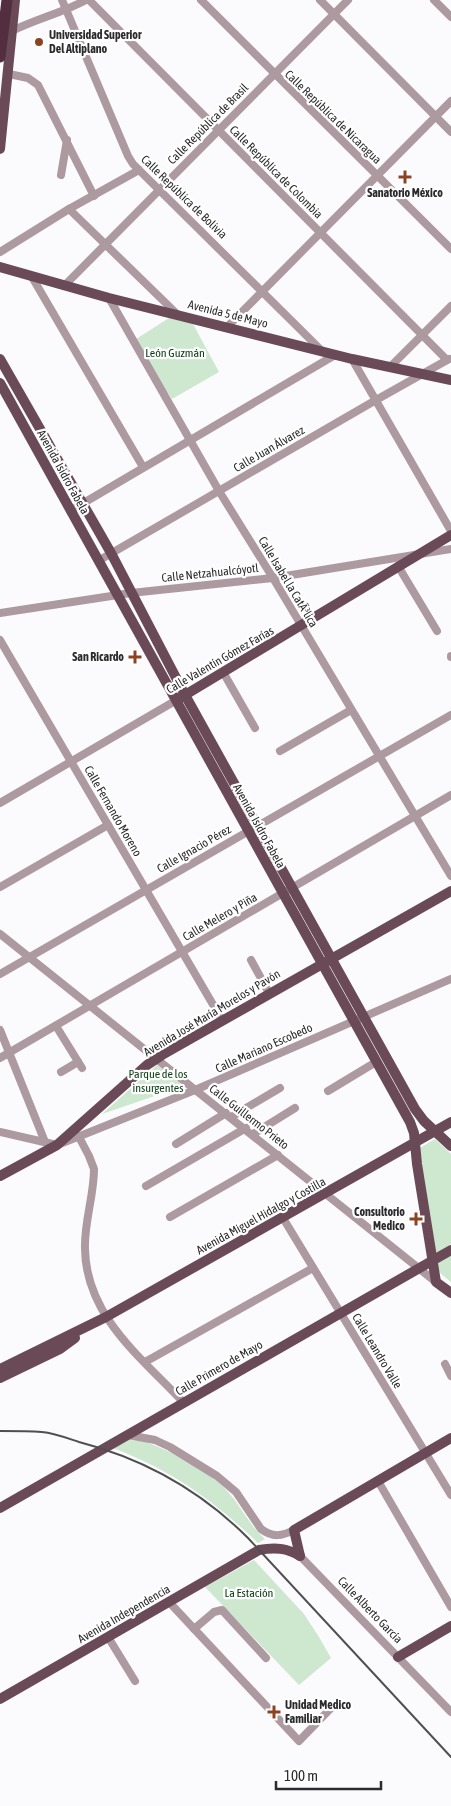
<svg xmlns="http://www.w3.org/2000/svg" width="451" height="1806" viewBox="0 0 451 1806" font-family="'Asap Condensed',sans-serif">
<rect width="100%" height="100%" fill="#fbfbfe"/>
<g fill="#cde8cf">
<polygon points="169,318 193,324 219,372 172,399 133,341"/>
<polygon points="157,1065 184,1086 102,1114"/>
<polygon points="435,1139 451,1154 451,1244 436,1254 418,1149"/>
<polygon points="451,1255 451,1282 441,1274 437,1268 439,1261"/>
<path d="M128,1440c8,0 15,1 23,4 21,7 65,32 78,49 13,15 21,33 36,46l-7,4c-45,-43 -85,-72 -145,-95z"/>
<polygon points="254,1560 304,1614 319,1637 331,1658 299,1685 205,1587"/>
</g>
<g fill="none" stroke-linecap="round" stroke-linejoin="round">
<g stroke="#ad99a0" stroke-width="8">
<polyline points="62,0 128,156 133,164 322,351"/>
<polyline points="89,0 447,360"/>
<polyline points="201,0 451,249"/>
<polyline points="320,0 451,132"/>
<polyline points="434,0 451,17"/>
<path d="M12,31c24,-12 50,-18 74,-31"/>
<polyline points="9,74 28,78 38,85 94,196"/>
<polyline points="61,175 67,140"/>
<polyline points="69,209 177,314"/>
<polyline points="0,252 69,209 139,170"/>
<polyline points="32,277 143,467"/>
<polyline points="64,286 348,0"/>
<polyline points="109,298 219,491 273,578 451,876"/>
<polyline points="227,327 451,101"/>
<polyline points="352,359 451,531"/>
<polyline points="391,366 451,306"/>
<polyline points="70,511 335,355"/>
<polyline points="98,561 376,400 449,359"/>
<polyline points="398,566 437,631"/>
<polyline points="0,613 131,593 273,578 451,549"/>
<polyline points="0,640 222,1020"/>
<polyline points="451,656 451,657"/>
<polyline points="223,672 255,728"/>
<polyline points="280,751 351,710"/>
<polyline points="0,803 175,701"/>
<polyline points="0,887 108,825"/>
<polyline points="0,934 436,1282"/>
<polyline points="251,960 269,993"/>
<polyline points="0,974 451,715"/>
<polyline points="56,1026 82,1068"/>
<polyline points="0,1030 45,1142"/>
<polyline points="0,1058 451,795"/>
<polyline points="61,1072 78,1062"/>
<polyline points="328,1091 376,1062"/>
<polyline points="231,1117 280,1088"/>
<polyline points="0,1132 57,1145 65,1142 195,1090 451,979"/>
<polyline points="253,1134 295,1108"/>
<path d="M79,1137l10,19 5,13c0,27 -10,53 -9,80 1,67 56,108 98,153"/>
<polyline points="176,1144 226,1113"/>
<polyline points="146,1186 246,1128"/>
<polyline points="170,1217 278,1155"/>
<polyline points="283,1218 451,1495"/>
<polyline points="145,1362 313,1268"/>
<polyline points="445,1364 451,1376"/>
<path d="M128,1435l27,5 15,7 47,29 19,16 25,37c12,9 21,7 33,1"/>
<polyline points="378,1481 451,1607"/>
<polyline points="300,1556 451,1712"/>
<polyline points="169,1602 299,1741 335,1704"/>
<polyline points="194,1629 214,1612 222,1610 266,1658"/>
<polyline points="108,1637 135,1681"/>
</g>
<g stroke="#6a4a57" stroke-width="10">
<polyline points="0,149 15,0"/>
<polyline points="0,267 109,298 352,359 451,380"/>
<polyline points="0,359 111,553 185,695 415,1109 424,1121 451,1146"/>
<polyline points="0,383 410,1122 414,1133 417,1164 436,1282 451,1293"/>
<polyline points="180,698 451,535"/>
<polyline points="0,1176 57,1145 147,1065 162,1055 451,891"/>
<polyline points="0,1369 106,1317 451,1122"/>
<polyline points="0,1378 60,1349 75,1338"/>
<polyline points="0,1508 451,1250"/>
<polyline points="300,1556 294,1530 451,1438"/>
<polyline points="398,1657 451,1626"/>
<path d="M0,1699l259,-149c16,-3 28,-2 41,6"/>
</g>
<polyline stroke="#522e3e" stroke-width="11" points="0,57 7,0"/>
<path stroke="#4f4f52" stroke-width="2" d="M0,1431c14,0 28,0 42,1 12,1 25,6 37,10 66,17 121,48 169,96l203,219"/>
</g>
<g fill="#8b4422" stroke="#fff" stroke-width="2">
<circle cx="39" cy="42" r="5"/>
<path d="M402.5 169.5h5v5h5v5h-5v5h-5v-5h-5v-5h5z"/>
<path d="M132.5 649.5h5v5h5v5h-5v5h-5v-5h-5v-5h5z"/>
<path d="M413.5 1211.5h5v5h5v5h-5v5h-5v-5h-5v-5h5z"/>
<path d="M271.5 1704.5h5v5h5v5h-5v5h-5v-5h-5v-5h5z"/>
</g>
<g text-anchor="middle" stroke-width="4.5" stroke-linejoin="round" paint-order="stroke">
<g font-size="12" font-weight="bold" fill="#2b2b2e" stroke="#fff" text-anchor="start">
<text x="49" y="39">Universidad Superior<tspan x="49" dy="14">Del Altiplano</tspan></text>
<text x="405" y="197" text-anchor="middle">Sanatorio México</text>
<text x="124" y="661" text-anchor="end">San Ricardo</text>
<text x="405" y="1216" text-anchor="end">Consultorio<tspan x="405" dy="14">Medico</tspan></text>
<text x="285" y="1709">Unidad Medico<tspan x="285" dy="14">Familiar</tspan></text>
</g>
<g font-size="12" fill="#2b2b2e" stroke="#fff">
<text transform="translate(333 117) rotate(44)" y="4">Calle República de Nicaragua</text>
<text transform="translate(208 124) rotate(-45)" y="4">Calle República de Brasil</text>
<text transform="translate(276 172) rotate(45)" y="4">Calle República de Colombia</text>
<text transform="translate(184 197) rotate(44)" y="4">Calle República de Bolivia</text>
<text transform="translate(228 314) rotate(14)" y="4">Avenida 5 de Mayo</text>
<text transform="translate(269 449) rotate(-30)" y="4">Calle Juan Álvarez</text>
<text transform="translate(63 472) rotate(61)" y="4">Avenida Isidro Fabela</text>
<text transform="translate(210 573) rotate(-6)" y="4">Calle Netzahualcóyotl</text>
<text transform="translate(288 582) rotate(59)" y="4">Calle Isabel la CatÃ³lica</text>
<text transform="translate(220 660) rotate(-30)" y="4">Calle Valentín Gómez Farías</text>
<text transform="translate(113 811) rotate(60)" y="4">Calle Fernando Moreno</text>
<text transform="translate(259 826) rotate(61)" y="4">Avenida Isidro Fabela</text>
<text transform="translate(194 849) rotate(-30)" y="4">Calle Ignacio Pérez</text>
<text transform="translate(220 917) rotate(-30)" y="4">Calle Melero y Piña</text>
<text transform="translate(212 1013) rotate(-31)" y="4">Avenida José María Morelos y Pavón</text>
<text transform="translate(264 1048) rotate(-24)" y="4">Calle Mariano Escobedo</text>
<text transform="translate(249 1117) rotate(38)" y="4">Calle Guillermo Prieto</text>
<text transform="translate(261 1216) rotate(-29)" y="4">Avenida Miguel Hidalgo y Costilla</text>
<text transform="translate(377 1351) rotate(59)" y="4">Calle Leandro Valle</text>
<text transform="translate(219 1368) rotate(-30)" y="4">Calle Primero de Mayo</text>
<text transform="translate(370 1610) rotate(46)" y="4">Calle Alberto García</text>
<text transform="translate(124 1614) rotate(-30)" y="4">Avenida Independencia</text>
</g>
<g font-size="12" fill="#0e4118" stroke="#fff">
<text x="175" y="357">León Guzmán</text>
<text x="158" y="1078">Parque de los<tspan x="158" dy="14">insurgentes</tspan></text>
<text x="249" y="1597">La Estación</text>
</g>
</g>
<path d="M276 1781v8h105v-8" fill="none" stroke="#2b2b2e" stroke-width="2.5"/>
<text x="284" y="1781" font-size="15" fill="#2b2b2e" stroke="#ffffff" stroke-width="4" paint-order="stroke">100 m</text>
</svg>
